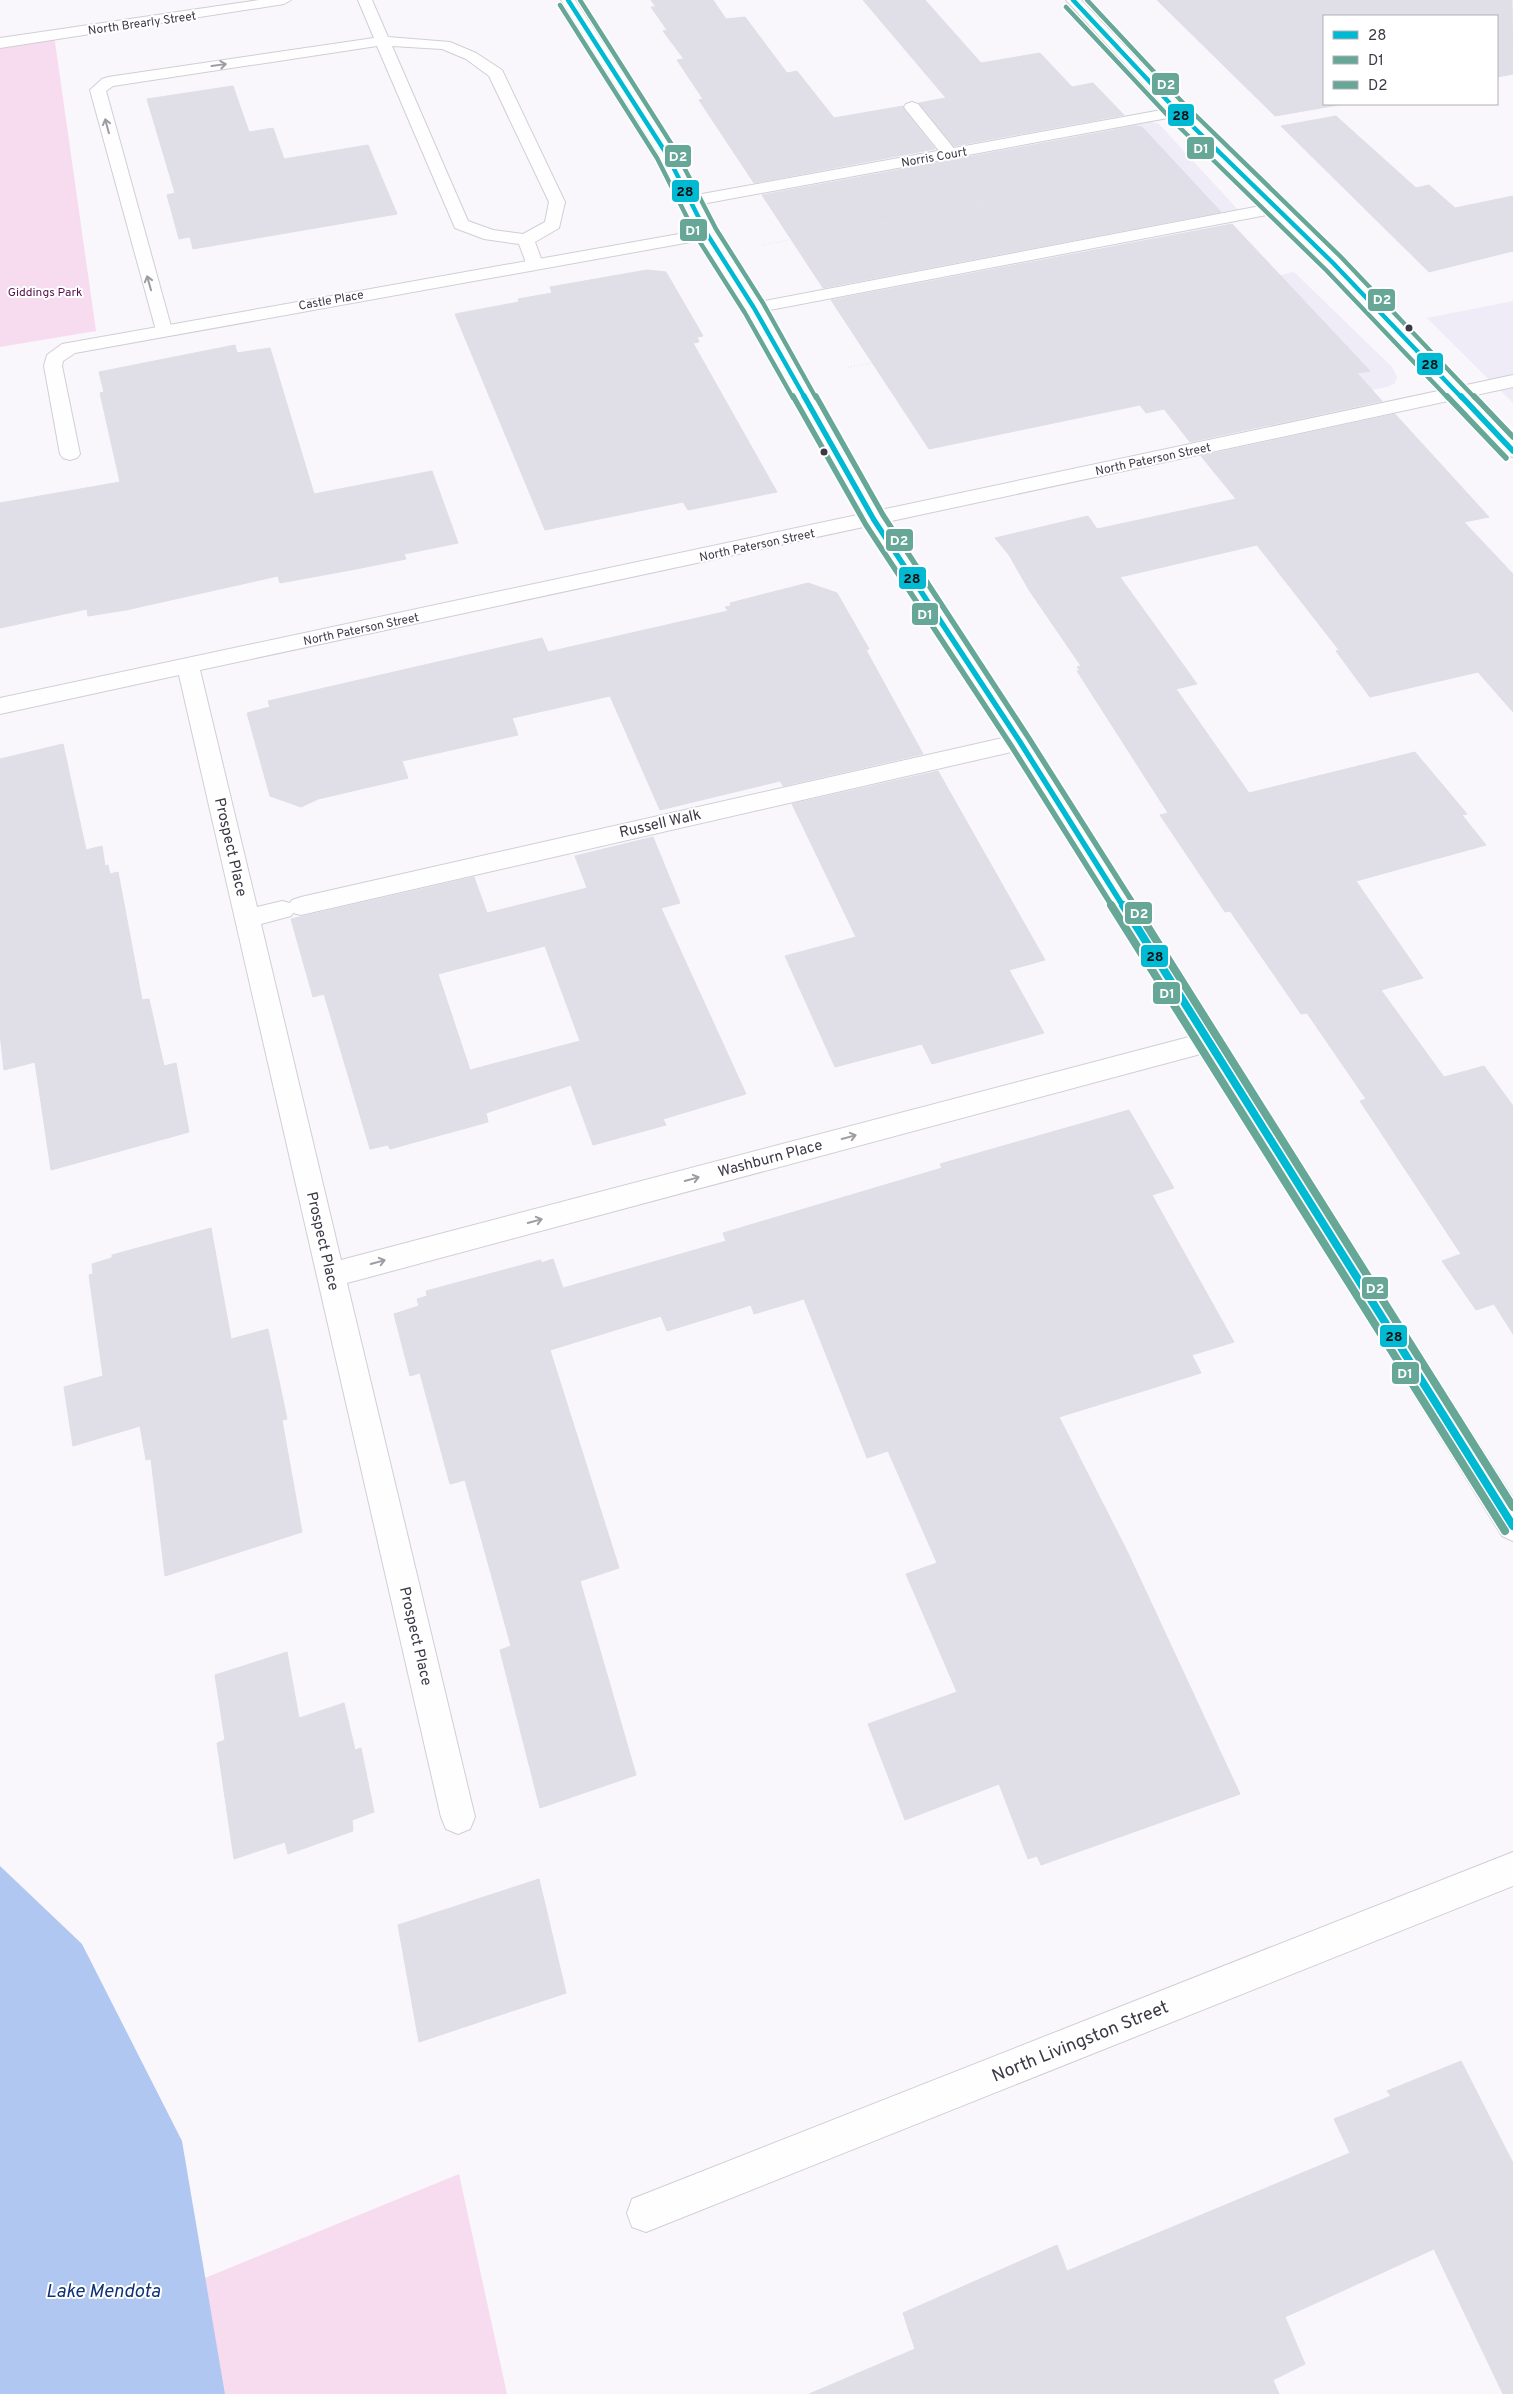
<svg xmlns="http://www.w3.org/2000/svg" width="1513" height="2394" viewBox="0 0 1513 2394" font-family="Overpass,sans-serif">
<rect width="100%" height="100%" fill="#f9f7fc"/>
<g fill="#efebf7">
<polygon points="1147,121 1159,124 1239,211 1197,220 1114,128"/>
<polygon points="1294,272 1392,367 1397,377 1395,383 1387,387 1281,409 1187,295"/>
<polygon points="1513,301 1513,403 1427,318"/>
</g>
<g fill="#f7dbef">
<polygon points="54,35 96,331 0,347 0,43"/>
<polygon points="459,2174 507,2394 225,2394 205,2278"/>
</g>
<polygon fill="#b0c7f1" points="0,1866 82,1944 182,2141 225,2394 0,2394"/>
<g fill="#e0dfe7" stroke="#dfdfe8" fill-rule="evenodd">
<polygon points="651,0 713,0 726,19 745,17 787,73 797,71 834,118 903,106 905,111 935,149 754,183 699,100 703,99 677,60 684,59 663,31 667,30 651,7 656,7"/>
<polygon points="863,0 925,0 981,63 1040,53 1072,87 1093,83 1124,115 954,146 919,103 946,98"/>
<polygon points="1157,0 1512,0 1513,74 1497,77 1497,16 1324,16 1324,104 1344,104 1275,116"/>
<polygon points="233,86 249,132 273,128 284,159 368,145 397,214 193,249 190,237 179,239 167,195 175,193 147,99"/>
<polygon points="1336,116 1416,188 1429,185 1455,208 1513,196 1513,251 1429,272 1281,126"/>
<polygon points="1135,126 1142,127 1221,212 823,288 762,195"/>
<polygon points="1232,224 1370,371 1357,373 1382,401 1190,442 1164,409 1146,413 1140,405 929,449 831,300"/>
<polygon points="647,270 666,272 703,336 697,337 699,342 693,343 777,492 688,510 683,502 545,530 455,314 519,302 518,299 552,293 550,287"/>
<polygon points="235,345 237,353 270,348 314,494 432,471 458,543 404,554 406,559 356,569 280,583 278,576 126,610 88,616 87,609 0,628 0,503 120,482 100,393 104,392 99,372"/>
<polygon points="1395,414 1489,517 1464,522 1513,574 1513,712 1478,672 1370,697 1336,651 1339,650 1257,545 1120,577 1197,684 1176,689 1249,793 1415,752 1467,814 1462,815 1486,845 1356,881 1423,978 1381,990 1444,1077 1484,1066 1513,1106 1513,1334 1494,1304 1476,1310 1442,1261 1461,1254 1360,1101 1366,1099 1307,1013 1301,1014 1230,911 1225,912 1160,815 1168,813 1077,671 1080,671 1077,667 1081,666 1029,590 1009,555 995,538 1088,516 1097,529 1236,499 1201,456"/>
<polygon points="808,583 837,593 869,649 866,650 923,754 783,786 780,781 660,810 610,696 512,718 518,735 402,761 408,778 318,799 301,807 270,796 247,713 270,707 268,701 542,638 548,652 728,611 725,607 731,606 730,603"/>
<polygon points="63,744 86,850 102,846 105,866 108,865 110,874 118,872 142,1000 149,999 164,1066 176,1063 189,1132 51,1170 35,1062 4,1070 0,1034 0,759"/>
<polygon points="938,771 1045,960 1009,970 1044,1033 932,1064 922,1044 835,1067 785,956 856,937 792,804"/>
<path d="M653,837l27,66 -19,5 85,186 -83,25 3,6 -73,20 -22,-60 -85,28 2,9 -98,27 -2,-4 -18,4 -46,-155 -11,3 -22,-78 183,-42 13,36 100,-25 -12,-32zM545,946l35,95 -110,29 -32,-96z"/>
<polygon points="1129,1110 1174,1188 1152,1195 1234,1342 1192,1355 1201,1373 1059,1417 1128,1553 1240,1794 1041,1865 1037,1856 1028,1859 999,1784 905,1820 868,1724 957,1692 906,1574 937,1563 888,1451 867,1458 804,1299 754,1314 751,1305 667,1331 661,1316 550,1350 619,1568 580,1581 636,1775 540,1808 500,1650 511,1646 465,1480 450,1484 420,1373 410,1376 394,1314 419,1306 417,1299 427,1296 426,1291 541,1260 541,1263 553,1259 563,1288 726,1241 723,1233 942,1168 940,1164"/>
<polygon points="211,1228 231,1339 268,1329 287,1419 282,1420 302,1532 165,1576 151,1459 146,1460 140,1426 73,1446 64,1387 103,1376 89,1275 93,1274 92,1264 112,1258 112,1255"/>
<polygon points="287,1652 299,1718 344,1703 355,1750 361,1748 374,1812 352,1820 353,1831 288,1854 285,1842 234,1859 217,1743 225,1740 215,1675"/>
<polygon points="539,1879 566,1993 419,2042 398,1925"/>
<polygon points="1461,2061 1513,2163 1513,2394 1503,2394 1434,2249 1285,2317 1305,2364 1273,2380 1279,2394 809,2394 915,2349 903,2313 1057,2245 1067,2271 1350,2153 1334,2119 1391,2096 1387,2091"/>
</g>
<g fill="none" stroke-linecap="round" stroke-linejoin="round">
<g stroke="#d1ced6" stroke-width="2">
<g id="lane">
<path d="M358,0h14l16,37 62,5 26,11 26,17 63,132 -6,26 -24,14 8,22 -3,4h-12l-9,-24 -35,-5 -29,-11 -78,-182 -264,40 -7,5 66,239 -3,4h-12l-67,-244 12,-11 6,-2 266,-39zM392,46l50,3 24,10 23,17 60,126 -4,20 -22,12 -30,-4 -25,-9z"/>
<polygon points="912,102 918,104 956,151 958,154 956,157 944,157 906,110 904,107 906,104"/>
<polygon points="1276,203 1282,204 1285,208 1282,212 754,313 748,312 745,308 748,304 754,303"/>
</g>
</g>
<g stroke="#d1ced6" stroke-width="2">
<g id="street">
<polygon points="259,0 291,0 284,4 0,48 0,38"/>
<polygon points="1178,107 1184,109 1186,112 1184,115 691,206 685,205 683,201 685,197 691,196"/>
<polygon points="707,229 713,230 716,234 713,238 75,353 63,361 62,366 80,454 77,458 70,460 63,458 60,454 44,366 47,355 62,344"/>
<polygon points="1513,375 1513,387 200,670 257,907 282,901 290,903 292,900 301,897 1020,734 1028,736 1031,742 1028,748 1020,750 301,915 293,913 291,916 261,924 341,1260 1208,1032 1217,1035 1221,1042 1217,1049 1208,1052 347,1283 475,1817 470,1829 458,1834 446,1829 441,1817 179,675 0,714 0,698"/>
<polygon points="1513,1852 1513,1886 646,2232 632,2227 627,2213 632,2199"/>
</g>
</g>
<g stroke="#d1ced6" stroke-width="2">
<g id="secondary">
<polygon points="561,0 575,0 674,153 716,234 763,308 884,520 1028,736 1513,1498 1513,1541 1502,1536 1012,748 864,520 745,308 698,234 658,153"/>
<polygon points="1066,0 1081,0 1184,109 1339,259 1513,440 1513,457 1506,455 1327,267 1172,115"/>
</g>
</g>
<g stroke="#e5e3e6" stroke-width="2" stroke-dasharray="0.5 2.5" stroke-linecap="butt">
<polyline points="1087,167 1112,194"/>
<polyline points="966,188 989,216"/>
<polyline points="840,211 861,241"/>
<polyline points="762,245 1179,168"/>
<polyline points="848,367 888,360 932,340"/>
</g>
<use href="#lane" fill="#fefeff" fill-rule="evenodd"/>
<use href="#street" fill="#fefeff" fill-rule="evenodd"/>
<use href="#secondary" fill="#fefeff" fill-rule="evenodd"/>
<g stroke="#fff" stroke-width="7">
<g id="bus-1-far2">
<polyline points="568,0 666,153 707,234 754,308 805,398"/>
<polyline points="1073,0 1178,112 1333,263 1462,398"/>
</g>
</g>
<g stroke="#fff" stroke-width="9">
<g id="bus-1-far1">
<polyline points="804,396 874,520 1020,742 1123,906"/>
<polyline points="1461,396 1513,451"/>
</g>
</g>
<g stroke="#fff" stroke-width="11">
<polyline id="bus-1" points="1123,905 1513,1526"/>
</g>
<g stroke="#fff" stroke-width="7">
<g id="bus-2-far2">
<polyline points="560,5 657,158 698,239 745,313 793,398"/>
<polyline points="1066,7 1171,119 1326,270 1448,398"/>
</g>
</g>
<g stroke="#fff" stroke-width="9">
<g id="bus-2-far1">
<polyline points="793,396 866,525 1012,747 1112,906"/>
<polyline points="1447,396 1506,458"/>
</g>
</g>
<g stroke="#fff" stroke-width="11">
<polyline id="bus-2" points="1111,905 1505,1531"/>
</g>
<g stroke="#fff" stroke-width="7">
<g id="bus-3-far2">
<polyline points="580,0 674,148 716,229 763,303 816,398"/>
<polyline points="1087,0 1185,105 1340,256 1475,398"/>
</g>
</g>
<g stroke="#fff" stroke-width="9">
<g id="bus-3-far1">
<polyline points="816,396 883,515 1028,737 1135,906"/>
<polyline points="1474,396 1513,437"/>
</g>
</g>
<g stroke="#fff" stroke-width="11">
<polyline id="bus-3" points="1134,905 1513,1507"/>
</g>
<use href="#bus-1-far2" stroke="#00bad3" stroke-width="4.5"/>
<use href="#bus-1-far1" stroke="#00bad3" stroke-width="5.5"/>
<use href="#bus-1" stroke="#00bad3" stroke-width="8"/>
<use href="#bus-2-far2" stroke="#67a797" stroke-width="4.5"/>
<use href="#bus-2-far1" stroke="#67a797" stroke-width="5.5"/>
<use href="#bus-2" stroke="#67a797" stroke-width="8"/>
<use href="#bus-3-far2" stroke="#67a797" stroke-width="4.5"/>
<use href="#bus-3-far1" stroke="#67a797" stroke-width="5.5"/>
<use href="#bus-3" stroke="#67a797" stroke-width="8"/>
</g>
<defs><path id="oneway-shaft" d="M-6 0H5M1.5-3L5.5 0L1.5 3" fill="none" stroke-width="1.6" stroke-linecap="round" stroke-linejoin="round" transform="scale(1.25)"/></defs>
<g stroke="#9e9ba2">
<use href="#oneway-shaft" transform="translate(219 65) rotate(-8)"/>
<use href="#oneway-shaft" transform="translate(107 126) rotate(-105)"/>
<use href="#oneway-shaft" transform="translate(149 283) rotate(-106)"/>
<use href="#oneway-shaft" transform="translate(849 1137) rotate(-15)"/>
<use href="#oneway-shaft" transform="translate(692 1179) rotate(-15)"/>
<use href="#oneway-shaft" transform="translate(535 1221) rotate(-15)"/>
<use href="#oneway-shaft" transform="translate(378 1262) rotate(-15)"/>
</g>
<g fill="#3d3846" stroke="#fff" stroke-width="2">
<circle cx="1409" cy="328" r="4.5"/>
<circle cx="824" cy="452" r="4.5"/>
</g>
<g text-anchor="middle" stroke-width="4" stroke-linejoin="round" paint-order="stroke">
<g font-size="12" fill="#3d3846" stroke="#fff">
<text transform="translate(142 23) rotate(-8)" y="4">North Brearly Street</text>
<text transform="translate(934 157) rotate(-10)" y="4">Norris Court</text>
<text transform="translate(331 300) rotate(-10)" y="4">Castle Place</text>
<text transform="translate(1153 459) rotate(-12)" y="4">North Paterson Street</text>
<text transform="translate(757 545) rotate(-12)" y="4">North Paterson Street</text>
<text transform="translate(361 629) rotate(-12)" y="4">North Paterson Street</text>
</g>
<g font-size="12" fill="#591048" stroke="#fff">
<text x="45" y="296">Giddings Park</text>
</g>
<g font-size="15" fill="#3d3846" stroke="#fff">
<text transform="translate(660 823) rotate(-13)" y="5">Russell Walk</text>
<text transform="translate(231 847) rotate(77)" y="5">Prospect Place</text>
<text transform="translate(770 1158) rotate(-15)" y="5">Washburn Place</text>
<text transform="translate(323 1241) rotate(77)" y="5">Prospect Place</text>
<text transform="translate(416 1636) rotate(77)" y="5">Prospect Place</text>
</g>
<g font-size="18" fill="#3d3846" stroke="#fff">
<text transform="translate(1080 2041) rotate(-22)" y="6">North Livingston Street</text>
</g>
<g font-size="19" font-style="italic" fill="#103377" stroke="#fff">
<text x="103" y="2297">Lake Mendota</text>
</g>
</g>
<g stroke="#fff" stroke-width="2">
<rect x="1151" y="72" width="29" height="24" rx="5" fill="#67a797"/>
<rect x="1167" y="103" width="28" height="24" rx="5" fill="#00bad3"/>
<rect x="1186" y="136" width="29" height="24" rx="5" fill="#67a797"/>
<rect x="664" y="144" width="28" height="24" rx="5" fill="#67a797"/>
<rect x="671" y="179" width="29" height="24" rx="5" fill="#00bad3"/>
<rect x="679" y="218" width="29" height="24" rx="5" fill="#67a797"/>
<rect x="1367" y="288" width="29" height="24" rx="5" fill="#67a797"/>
<rect x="1416" y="352" width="28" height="24" rx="5" fill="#00bad3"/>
<rect x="885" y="528" width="29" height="24" rx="5" fill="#67a797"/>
<rect x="898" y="566" width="29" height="24" rx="5" fill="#00bad3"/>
<rect x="911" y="602" width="28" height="24" rx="5" fill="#67a797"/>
<rect x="1124" y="901" width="29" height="24" rx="5" fill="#67a797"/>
<rect x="1140" y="944" width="29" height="24" rx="5" fill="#00bad3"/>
<rect x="1152" y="981" width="29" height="24" rx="5" fill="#67a797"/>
<rect x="1361" y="1276" width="28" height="24" rx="5" fill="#67a797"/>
<rect x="1379" y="1324" width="29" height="24" rx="5" fill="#00bad3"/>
<rect x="1391" y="1361" width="29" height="24" rx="5" fill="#67a797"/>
</g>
<g font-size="14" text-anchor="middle" font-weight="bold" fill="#fff">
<text x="1166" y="89">D2</text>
<text x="1201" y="153">D1</text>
<text x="678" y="161">D2</text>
<text x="693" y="235">D1</text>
<text x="1382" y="304">D2</text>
<text x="899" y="545">D2</text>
<text x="925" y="619">D1</text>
<text x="1139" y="918">D2</text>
<text x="1167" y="998">D1</text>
<text x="1375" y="1293">D2</text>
<text x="1405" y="1378">D1</text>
</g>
<g font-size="14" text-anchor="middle" font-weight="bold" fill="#111">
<text x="1181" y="120">28</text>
<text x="685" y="196">28</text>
<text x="1430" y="369">28</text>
<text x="912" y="583">28</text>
<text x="1155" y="961">28</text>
<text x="1394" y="1341">28</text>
</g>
<rect x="1323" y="15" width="175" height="90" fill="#ffffff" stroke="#b1afb5"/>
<rect x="1333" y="31" width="25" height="8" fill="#00bad3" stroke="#b1afb5"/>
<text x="1368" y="40" font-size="15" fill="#3d3846">28</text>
<rect x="1333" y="56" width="25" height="8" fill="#67a797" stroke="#b1afb5"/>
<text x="1368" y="65" font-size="15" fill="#3d3846">D1</text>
<rect x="1333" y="81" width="25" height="8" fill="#67a797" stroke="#b1afb5"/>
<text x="1368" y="90" font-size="15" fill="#3d3846">D2</text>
</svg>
